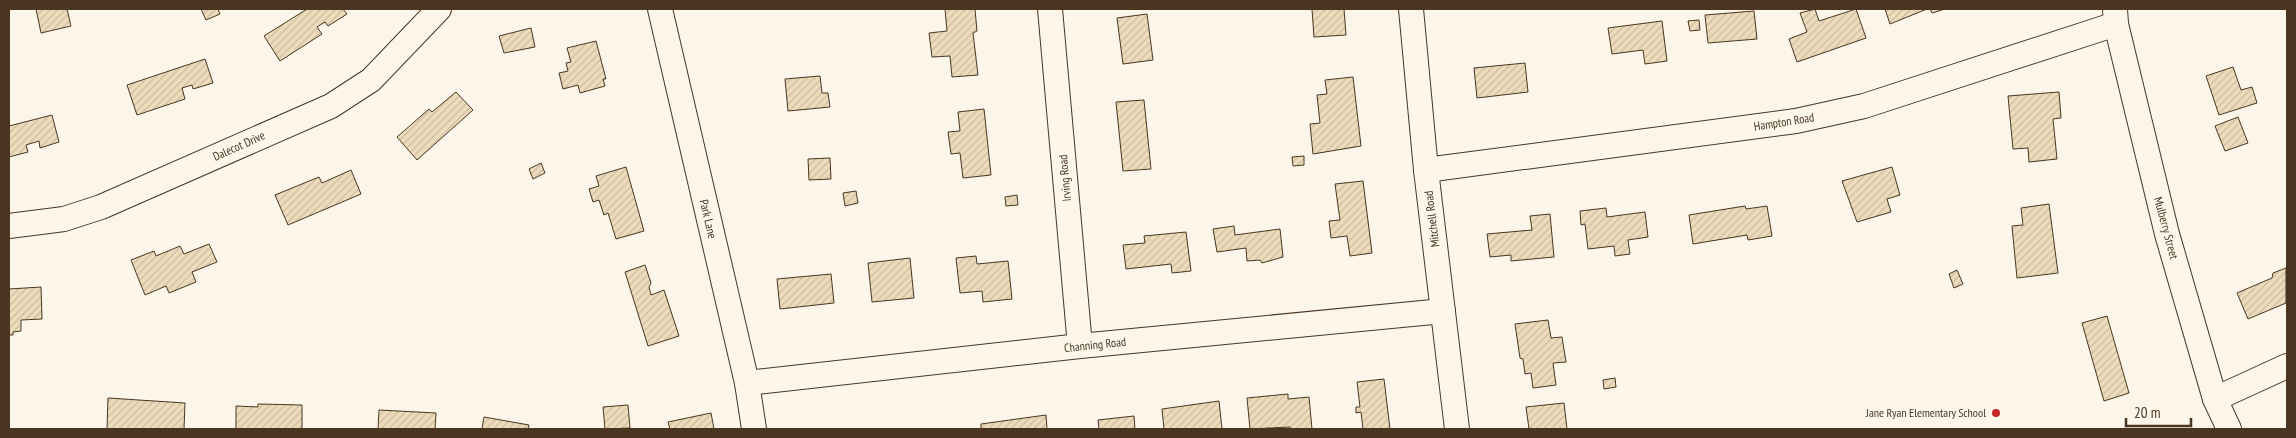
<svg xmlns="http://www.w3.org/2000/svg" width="2296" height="438" viewBox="0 0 2296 438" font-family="'PT Sans Narrow',sans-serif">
<defs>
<pattern id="building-hatch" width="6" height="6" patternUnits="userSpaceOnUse" patternTransform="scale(1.25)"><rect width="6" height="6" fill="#ecdcbc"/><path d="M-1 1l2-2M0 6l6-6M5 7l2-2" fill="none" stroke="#ccbda1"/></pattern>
</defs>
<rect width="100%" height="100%" fill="#fbf6e9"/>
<g fill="url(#building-hatch)" stroke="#4a3520">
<polygon points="36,9 67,9 71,26 41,33"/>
<polygon points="201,9 218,9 220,14 206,20"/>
<polygon points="307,9 343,9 347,14 328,26 325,22 317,27 322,34 280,61 264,36"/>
<polygon points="945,9 975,9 977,31 973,33 978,75 952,77 950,56 932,57 929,33 947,31"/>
<polygon points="1312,9 1344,9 1346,35 1314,37"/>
<polygon points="1815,9 1819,21 1856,9 1866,38 1797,62 1789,39 1807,32 1800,13"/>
<polygon points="1885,9 1927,9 1890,24"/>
<polygon points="1930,9 1945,9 1932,13"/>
<polygon points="1754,11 1757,39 1708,43 1705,15"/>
<polygon points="1147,14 1153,60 1123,64 1117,18"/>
<polygon points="1699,20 1700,30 1690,31 1688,21"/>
<polygon points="1662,21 1667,61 1645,64 1643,50 1612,54 1608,28"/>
<polygon points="531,28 535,47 504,53 499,36"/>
<polygon points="596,41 606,79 603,79 605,86 580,93 578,85 563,89 559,73 568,71 566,63 571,62 567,48"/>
<polygon points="205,59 213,83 193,89 192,85 182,88 185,99 137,115 127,85"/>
<polygon points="1525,63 1528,92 1477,98 1474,68"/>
<polygon points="2233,67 2241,90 2252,87 2257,103 2219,115 2206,76"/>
<polygon points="820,76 822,93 828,93 830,107 788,111 785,79"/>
<polygon points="1353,77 1361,146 1313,154 1310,124 1320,123 1317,95 1327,94 1325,80"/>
<polygon points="456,92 473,110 417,160 397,137 429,109 432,112"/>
<polygon points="2059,92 2061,118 2053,119 2057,159 2029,162 2028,148 2013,149 2008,96"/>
<polygon points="1144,100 1151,169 1123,171 1116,102"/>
<polygon points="984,109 991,175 963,178 960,153 951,154 948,132 960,131 958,112"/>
<polygon points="52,115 59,142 40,148 39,141 26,145 28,152 9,157 9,126"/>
<polygon points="2238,117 2248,143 2225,151 2215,126"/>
<polygon points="1304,156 1304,165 1293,166 1292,157"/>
<polygon points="830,158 831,179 809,180 808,159"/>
<polygon points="541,163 545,173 533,179 529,169"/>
<polygon points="626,167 644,231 616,239 608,213 604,215 599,200 593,202 589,189 599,186 596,176"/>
<polygon points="1892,167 1900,195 1887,199 1891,212 1857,222 1842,181"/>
<polygon points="351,170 361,194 288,225 275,195 319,177 322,183"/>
<polygon points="1363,181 1372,253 1350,256 1347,236 1331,238 1329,221 1340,220 1335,184"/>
<polygon points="856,191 858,203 845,206 843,193"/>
<polygon points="1017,195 1018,205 1006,206 1005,197"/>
<polygon points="2049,204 2058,273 2017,278 2012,226 2023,225 2021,208"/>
<polygon points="1745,206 1746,209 1767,206 1772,236 1748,240 1747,235 1693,244 1689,215"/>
<polygon points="1606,208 1607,217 1645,212 1648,237 1628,240 1630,254 1615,256 1614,246 1588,249 1585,224 1581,225 1580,211"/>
<polygon points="1550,214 1554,257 1511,261 1511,255 1490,257 1487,234 1532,230 1530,216"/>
<polygon points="1234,226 1235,235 1280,229 1283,257 1262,263 1260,260 1247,261 1246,248 1217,252 1213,229"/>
<polygon points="1186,232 1191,271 1172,273 1171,264 1126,269 1123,245 1145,243 1144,236"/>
<polygon points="209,244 217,262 192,272 196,282 169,293 166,286 145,295 131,260 154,251 156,256 180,246 184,254"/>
<polygon points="976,256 977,264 1008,261 1012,299 983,302 982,291 960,293 956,258"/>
<polygon points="910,258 914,298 872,302 868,263"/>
<polygon points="645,265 651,283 649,287 651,295 664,290 679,336 648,346 625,272"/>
<polygon points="2286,268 2286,303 2248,319 2237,293 2272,278 2273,273"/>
<polygon points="1957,270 1963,284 1954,288 1949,274"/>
<polygon points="831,274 834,303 780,309 777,279"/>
<polygon points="41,287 42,319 21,320 21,331 13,332 13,335 9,335 9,289"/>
<polygon points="2107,316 2129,393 2104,401 2082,323"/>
<polygon points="1548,320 1551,338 1562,337 1566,362 1553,363 1556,385 1533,388 1531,373 1525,374 1523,359 1520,358 1515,324"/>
<polygon points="1615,378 1616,387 1604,389 1603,380"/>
<polygon points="1384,379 1390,429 1363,429 1361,412 1356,413 1356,407 1360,407 1357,382"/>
<polygon points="1288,394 1288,399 1309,397 1312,429 1290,429 1290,427 1250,429 1247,398"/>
<polygon points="108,398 185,403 184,429 107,429"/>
<polygon points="1219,401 1222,429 1164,429 1162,409"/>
<polygon points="1564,403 1567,429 1529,429 1526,407"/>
<polygon points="258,404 302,405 302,429 236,429 236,406 258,407"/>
<polygon points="628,405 630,428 605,429 603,407"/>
<polygon points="379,410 436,413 435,429 378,429"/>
<polygon points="711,413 714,429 670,429 668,422"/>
<polygon points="1046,415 1047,429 981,429 981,424"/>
<polygon points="1134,416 1135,429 1099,429 1098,420"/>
<polygon points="484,417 529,425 528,429 482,429"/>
</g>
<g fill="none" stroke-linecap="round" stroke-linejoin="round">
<g stroke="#4a3520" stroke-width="26">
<g id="minor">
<polyline points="660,9 747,383 754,429"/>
<polyline points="1050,9 1080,346"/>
<polyline points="1411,9 1426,170 1457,429"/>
<polyline points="2115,9 2116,24 2167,234 2215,399 2229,429"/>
<polyline points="1426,170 1796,121 1864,106 2116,24"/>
<polyline points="9,226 64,219 101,207 331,106 371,80 439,9"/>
<polyline points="747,383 1080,346 1443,311"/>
<polyline points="2215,399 2287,366"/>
</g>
</g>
<use href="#minor" stroke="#fbf6e9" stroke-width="24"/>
</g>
<circle fill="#c62828" stroke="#fbf6e9" stroke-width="2" cx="1996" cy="413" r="5"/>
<g text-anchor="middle" stroke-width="4" stroke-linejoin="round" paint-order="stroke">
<g font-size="12" fill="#4a3520" stroke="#fbf6e9">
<text transform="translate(1784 122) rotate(-9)" y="4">Hampton Road</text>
<text transform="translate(239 146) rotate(-24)" y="4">Dalecot Drive</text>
<text transform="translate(1065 178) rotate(-95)" y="4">Irving Road</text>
<text transform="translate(708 219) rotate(77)" y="4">Park Lane</text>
<text transform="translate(1432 219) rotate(-97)" y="4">Mitchell Road</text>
<text transform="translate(2166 228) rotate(75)" y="4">Mulberry Street</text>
<text transform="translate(1095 345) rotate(-6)" y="4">Channing Road</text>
</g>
<g font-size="12" fill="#4a3520" stroke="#fbf6e9" text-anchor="end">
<text x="1986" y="417">Jane Ryan Elementary School</text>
</g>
</g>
<rect width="2296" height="438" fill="none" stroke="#4a3520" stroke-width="20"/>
<path d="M2126 418v8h65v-8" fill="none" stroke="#4a3520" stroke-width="2.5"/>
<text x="2134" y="418" font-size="15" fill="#4a3520" stroke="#fbf6e9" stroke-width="4" paint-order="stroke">20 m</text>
</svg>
